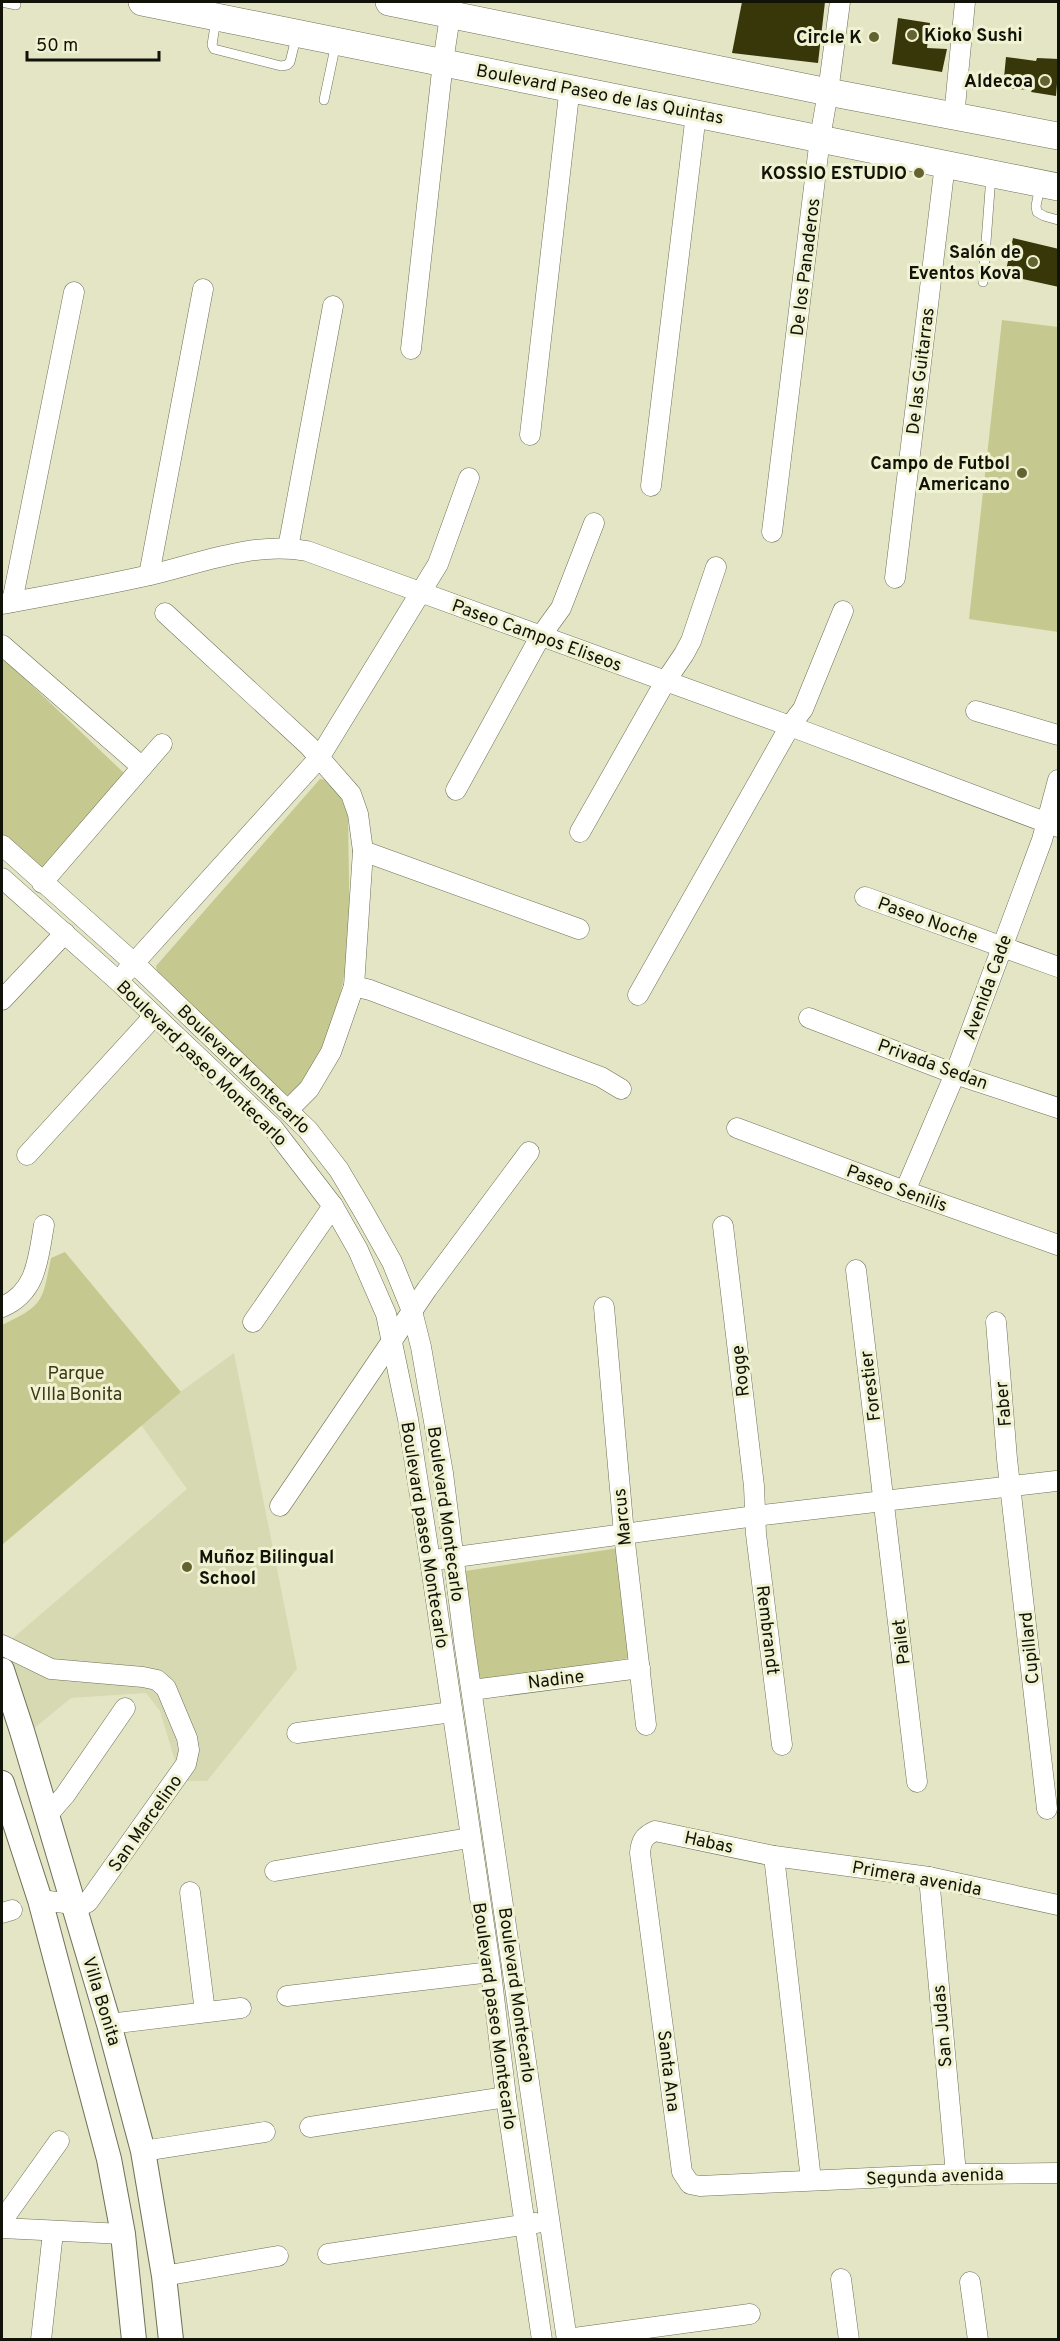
<svg xmlns="http://www.w3.org/2000/svg" width="1060" height="2341" viewBox="0 0 1060 2341" font-family="Overpass,sans-serif">
<rect width="100%" height="100%" fill="#e3e5c5"/>
<polygon fill="#d7d9b2" points="234,1353 297,1669 207,1781 181,1781 160,1711 146,1693 71,1698 32,1730 6,1644 187,1489 139,1422"/>
<g fill="#c6c98f">
<polygon points="1002,320 1058,327 1058,632 969,619"/>
<polygon points="2,657 124,773 47,872 2,838"/>
<polygon points="320,779 334,781 348,815 350,949 329,1046 299,1093 281,1096 158,980 156,966"/>
<path d="M65,1252l116,140 -179,153v-220c42,-20 40,-23 49,-67z"/>
<polygon points="619,1548 630,1658 480,1682 465,1571"/>
</g>
<g fill="#373709">
<polygon points="742,2 825,2 818,63 732,53"/>
<polygon points="898,18 930,23 927,48 947,49 942,72 892,64"/>
<polygon points="1006,57 1036,61 1037,58 1059,59 1056,96 1031,92 1032,90 1003,88"/>
<polygon points="1013,238 1059,249 1059,287 1005,275"/>
</g>
<g fill="none" stroke-linecap="round" stroke-linejoin="round">
<g stroke="#6f7055" stroke-width="10">
<g id="service">
<polyline points="2,2 16,5"/>
<polyline points="216,19 212,45 214,49 281,66 287,65 290,62 297,34"/>
<polyline points="324,100 336,43"/>
<polyline points="1040,186 1036,206 1037,212 1044,216 1058,220"/>
<polyline points="983,282 991,176"/>
</g>
</g>
<g stroke="#6f7055" stroke-width="21">
<g id="minor">
<polyline points="954,117 965,2"/>
<polyline points="411,349 443,62 452,3"/>
<polyline points="530,435 570,86"/>
<polyline points="651,486 696,114"/>
<polyline points="772,532 820,138 828,92 840,2"/>
<polyline points="288,548 333,306"/>
<polyline points="149,575 203,289"/>
<polyline points="895,578 945,164"/>
<polyline points="12,602 74,292"/>
<path d="M2,604c49,-9 99,-18 148,-29 51,-12 105,-34 157,-24l483,175 268,101"/>
<polyline points="165,613 309,746 351,794 358,814 363,851 354,986 331,1052 309,1089 288,1110"/>
<polyline points="2,645 142,767"/>
<polyline points="976,711 1058,735"/>
<polyline points="456,790 540,637 561,608 594,523"/>
<polyline points="580,832 665,682 684,654 691,641 716,567"/>
<polyline points="2,845 134,963 308,1130 339,1170 365,1214 392,1262 412,1311 421,1347 443,1473 464,1641 567,2340"/>
<polyline points="363,851 579,929"/>
<polyline points="2,878 118,981 273,1128 333,1206 358,1250 386,1314 408,1419 430,1560 491,1972 506,2097 542,2340"/>
<polyline points="42,883 162,744"/>
<polyline points="865,897 1058,967"/>
<polyline points="126,972 319,758 438,564 469,478"/>
<polyline points="354,986 370,990 601,1077 621,1089"/>
<polyline points="638,995 790,726 803,709 843,611"/>
<polyline points="2,1000 65,933"/>
<polyline points="809,1018 955,1074 1058,1108"/>
<polyline points="737,1128 905,1191 1058,1245"/>
<polyline points="27,1155 154,1016"/>
<polyline points="905,1191 955,1074 1042,840 1058,780"/>
<polyline points="723,1226 754,1486 756,1534 782,1745"/>
<polyline points="856,1270 917,1782"/>
<path d="M2,1307c35,-15 36,-48 42,-82"/>
<polyline points="604,1307 624,1534 646,1725"/>
<polyline points="253,1322 333,1206"/>
<polyline points="996,1322 1007,1459 1047,1809"/>
<polyline points="280,1506 427,1289 529,1152"/>
<polyline points="441,1559 755,1516 1056,1481"/>
<polyline points="2,1645 51,1669 143,1677 157,1680 166,1688 187,1738 189,1750 186,1764 88,1902 82,1905 40,1900"/>
<polyline points="472,1690 640,1668"/>
<polyline points="297,1733 452,1712"/>
<polyline points="46,1817 65,1795 125,1708"/>
<polyline points="774,1856 811,2180"/>
<polyline points="275,1871 469,1838"/>
<polyline points="929,1877 956,2174"/>
<polyline points="190,1892 205,2012"/>
<path d="M1058,1905l-129,-28 -155,-21 -119,-25c-11,5 -14,10 -15,22l42,319 8,12 10,2 256,-12 102,-1"/>
<polyline points="2,1913 12,1910"/>
<polyline points="287,1996 491,1972"/>
<polyline points="109,2024 241,2008"/>
<polyline points="310,2127 506,2097"/>
<polyline points="143,2151 265,2132"/>
<polyline points="2,2221 59,2141"/>
<polyline points="2,2228 123,2234"/>
<polyline points="328,2254 536,2223"/>
<polyline points="164,2276 278,2256"/>
<polyline points="841,2279 849,2340"/>
<polyline points="970,2282 978,2340"/>
<polyline points="567,2339 750,2314"/>
<polyline points="41,2340 53,2232"/>
</g>
</g>
<g stroke="#6f7055" stroke-width="26">
<g id="tertiary">
<polyline points="2,1670 22,1731 109,2024 143,2151 164,2276 171,2340"/>
<polyline points="2,1783 40,1900 109,2159 123,2234 134,2340"/>
</g>
</g>
<g stroke="#6f7055" stroke-width="28">
<g id="secondary">
<polyline points="142,2 1058,187"/>
<polyline points="389,2 828,92 1058,136"/>
</g>
</g>
<use href="#service" stroke="#fff" stroke-width="9"/>
<use href="#minor" stroke="#fff" stroke-width="20"/>
<use href="#tertiary" stroke="#fff" stroke-width="24"/>
<use href="#secondary" stroke="#fff" stroke-width="27"/>
</g>
<g fill="#626330" stroke="#f0f2d2" stroke-width="2">
<circle cx="912" cy="35" r="6"/>
<circle cx="874" cy="37" r="6"/>
<circle cx="1045" cy="81" r="6"/>
<circle cx="919" cy="173" r="6"/>
<circle cx="1033" cy="262" r="6"/>
<circle cx="1022" cy="473" r="6"/>
<circle cx="187" cy="1567" r="6"/>
</g>
<g text-anchor="middle" stroke-width="6" stroke-linejoin="round" paint-order="stroke">
<g font-size="18" font-weight="bold" fill="#121308" stroke="#f0f2d2" text-anchor="end">
<text x="924" y="41" text-anchor="start">Kioko Sushi</text>
<text x="862" y="43">Circle K</text>
<text x="1033" y="87">Aldecoa</text>
<text x="907" y="179">KOSSIO ESTUDIO</text>
<text x="1021" y="258">Salón de<tspan x="1021" dy="21">Eventos Kova</tspan></text>
<text x="1010" y="469">Campo de Futbol<tspan x="1010" dy="21">Americano</tspan></text>
<text x="199" y="1563" text-anchor="start">Muñoz Bilingual<tspan x="199" dy="21">School</tspan></text>
</g>
<g font-size="18" fill="#121308" stroke="#f0f2d2">
<text transform="translate(600 94) rotate(11)" y="6">Boulevard Paseo de las Quintas</text>
<text transform="translate(805 267) rotate(-83)" y="6">De los Panaderos</text>
<text transform="translate(920 371) rotate(-83)" y="6">De las Guitarras</text>
<text transform="translate(537 635) rotate(20)" y="6">Paseo Campos Eliseos</text>
<text transform="translate(928 920) rotate(20)" y="6">Paseo Noche</text>
<text transform="translate(987 987) rotate(-70)" y="6">Avenida Cade</text>
<text transform="translate(202 1063) rotate(44)" y="6">Boulevard paseo Montecarlo</text>
<text transform="translate(933 1064) rotate(20)" y="6">Privada Sedan</text>
<text transform="translate(244 1069) rotate(44)" y="6">Boulevard Montecarlo</text>
<text transform="translate(897 1188) rotate(20)" y="6">Paseo Senilis</text>
<text transform="translate(740 1371) rotate(-97)" y="6">Rogge</text>
<text transform="translate(870 1386) rotate(-97)" y="6">Forestier</text>
<text transform="translate(1003 1404) rotate(-95)" y="6">Faber</text>
<text transform="translate(446 1514) rotate(82)" y="6">Boulevard Montecarlo</text>
<text transform="translate(622 1517) rotate(-96)" y="6">Marcus</text>
<text transform="translate(425 1535) rotate(81)" y="6">Boulevard paseo Montecarlo</text>
<text transform="translate(768 1630) rotate(83)" y="6">Rembrandt</text>
<text transform="translate(901 1642) rotate(-97)" y="6">Pailet</text>
<text transform="translate(1029 1648) rotate(-96)" y="6">Cupillard</text>
<text transform="translate(556 1679) rotate(-7)" y="6">Nadine</text>
<text transform="translate(145 1823) rotate(-55)" y="6">San Marcelino</text>
<text transform="translate(709 1842) rotate(12)" y="6">Habas</text>
<text transform="translate(917 1878) rotate(10)" y="6">Primera avenida</text>
<text transform="translate(517 1995) rotate(82)" y="6">Boulevard Montecarlo</text>
<text transform="translate(102 2001) rotate(73)" y="6">Villa Bonita</text>
<text transform="translate(495 2016) rotate(82)" y="6">Boulevard paseo Montecarlo</text>
<text transform="translate(942 2026) rotate(-95)" y="6">San Judas</text>
<text transform="translate(669 2071) rotate(83)" y="6">Santa Ana</text>
<text transform="translate(935 2176) rotate(-2)" y="6">Segunda avenida</text>
</g>
<g font-size="18" fill="#393a15" stroke="#f0f2d2">
<text x="76" y="1379">Parque<tspan x="76" dy="21">VIlla Bonita</tspan></text>
</g>
</g>
<rect width="1060" height="2341" fill="none" stroke="#121308" stroke-width="6"/>
<path d="M27 51v9h132v-9" fill="none" stroke="#121308" stroke-width="3"/>
<text x="36" y="51" font-size="18" fill="#121308" stroke="#f0f2d2" stroke-width="4.5" paint-order="stroke">50 m</text>
</svg>
